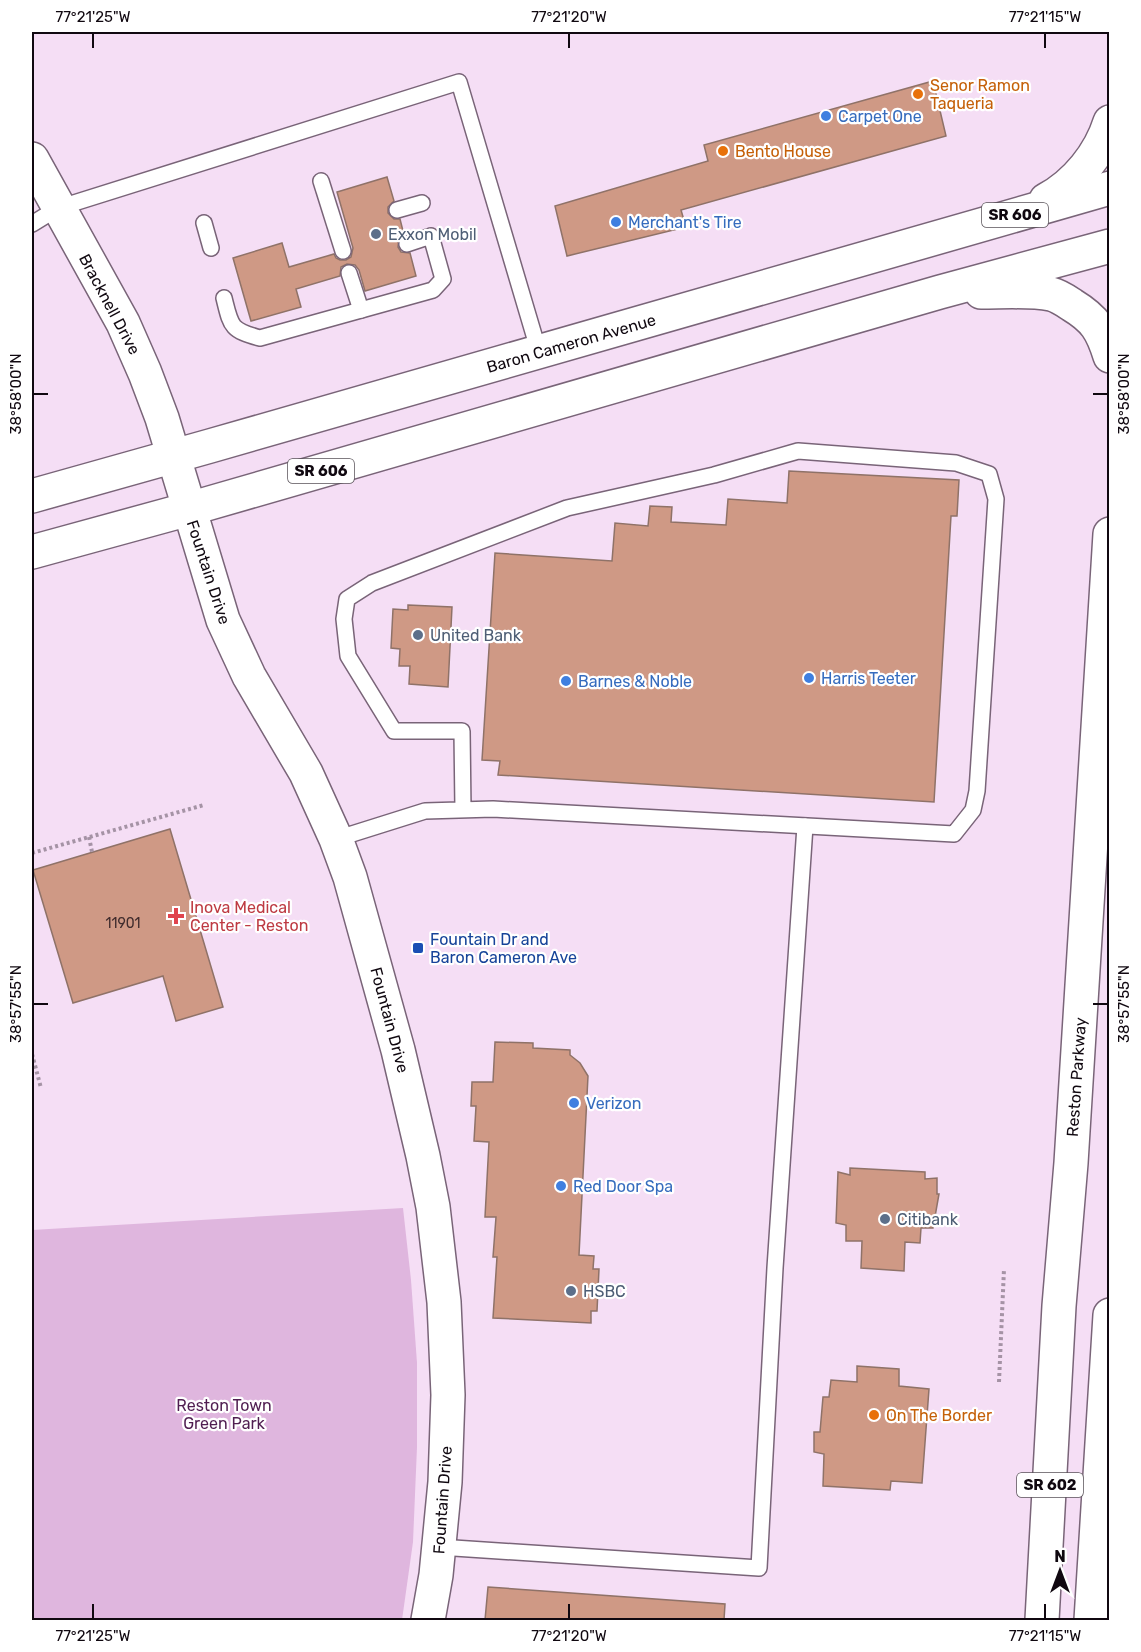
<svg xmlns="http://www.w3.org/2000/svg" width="1141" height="1652" viewBox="0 0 1141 1652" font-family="Rubik,sans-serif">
<rect width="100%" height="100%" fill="#f5def5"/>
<polygon fill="#dfb6de" points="403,1208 411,1280 417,1363 417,1447 413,1542 402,1620 32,1620 32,1230"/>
<g fill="#cf9985" stroke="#8f7268" stroke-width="1.5">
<polygon points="933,81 946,136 681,210 686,227 567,256 555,206 708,161 704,145"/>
<polygon points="387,177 394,201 388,207 388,213 394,219 400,219 404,235 399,238 398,247 401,252 410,253 416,276 365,291 359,270 355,265 347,264 341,267 340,276 296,289 301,307 251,321 233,258 282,243 289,267 334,254 336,258 340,260 346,260 351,257 353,248 337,192"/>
<polygon points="789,471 959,480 957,516 951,516 934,802 498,775 500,761 482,760 495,553 612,561 615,523 648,526 650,506 672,507 671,522 726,525 728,499 787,503"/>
<polygon points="408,605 452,607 448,687 409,684 410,666 399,666 400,649 391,648 393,609 408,610"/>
<polygon points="170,829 223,1007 176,1021 163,976 73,1003 33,870"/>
<polygon points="495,1042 533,1043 533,1048 570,1050 570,1055 580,1063 588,1076 579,1255 594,1256 593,1269 599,1269 597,1311 591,1311 591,1323 493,1318 497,1257 493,1257 496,1217 485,1217 489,1142 474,1141 476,1106 471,1106 472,1082 493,1082"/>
<polygon points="850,1168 925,1172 925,1179 937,1178 937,1194 939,1194 933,1228 921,1228 920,1243 905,1242 904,1271 861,1268 862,1241 846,1241 846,1225 836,1223 838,1172 850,1175"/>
<polygon points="857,1366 899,1369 899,1386 929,1389 922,1483 891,1481 890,1490 823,1486 824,1454 814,1452 814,1432 820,1432 823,1397 829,1397 831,1380 857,1382"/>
<polygon points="488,1587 725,1604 724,1620 485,1620"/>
</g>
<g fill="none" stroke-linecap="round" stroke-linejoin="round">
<g stroke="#796478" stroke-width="18">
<g id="lane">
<polyline points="321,181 343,251"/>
<polyline points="397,210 422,203"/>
<polyline points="204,223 211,248"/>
<polyline points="32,224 58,208 459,82 539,352"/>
<polyline points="349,273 361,310"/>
<path d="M224,298c7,28 6,32 36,40l173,-48 10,-11 -12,-43 -24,8"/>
<polyline points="336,839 425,811 493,809 954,834 973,810 977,791 996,499 989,474 956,463 798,451 714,475 567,508 372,583 347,599 344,619 348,656 394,731 462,731 463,810"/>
<polyline points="439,1547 759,1568 775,1268 805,826"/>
</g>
</g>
<g stroke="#796478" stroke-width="36">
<polyline id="secondary" points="32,159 123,323 145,373 162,418 223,620 249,676 306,773 336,839 350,877 398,1050 423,1156 433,1207 444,1302 448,1395 445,1482 436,1575 428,1620"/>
</g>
<g stroke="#796478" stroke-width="36">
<g id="primary">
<path d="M1046,200c30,-16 54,-46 64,-78"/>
<path d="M981,292c23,0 48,-2 70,2 8,2 15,7 21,11 23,14 30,25 38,51"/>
<polyline points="32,496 210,446 1110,188"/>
<polyline points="32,552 189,509 940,292 1110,246"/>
<polyline points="1042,1620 1059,1306 1071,1163 1110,534"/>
<polyline points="1091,1620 1110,1315"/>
</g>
</g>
<g stroke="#a593a5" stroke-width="4" stroke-dasharray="3 3" stroke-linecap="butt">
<polyline points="89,837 92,852"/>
<polyline points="32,853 204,805"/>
<polyline points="32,1054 41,1088"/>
<polyline points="999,1382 1004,1269"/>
</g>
<use href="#lane" stroke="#fff" stroke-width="15"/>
<use href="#secondary" stroke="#fff" stroke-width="33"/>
<use href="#primary" stroke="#fff" stroke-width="33"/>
</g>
<path fill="none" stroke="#100810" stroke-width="2" d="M93,33v15M569,33v15M1045,33v15M33,394h15M1093,394h15M33,1004h15M1093,1004h15M93,1604v15M569,1604v15M1045,1604v15"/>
<g fill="#e8710a" stroke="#fff" stroke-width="2">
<circle cx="918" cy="94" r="6"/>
<circle cx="723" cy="151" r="6"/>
<circle cx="874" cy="1415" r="6"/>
</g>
<g fill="#3f7fe0" stroke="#fff" stroke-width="2">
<circle cx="826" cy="116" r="6"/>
<circle cx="616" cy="222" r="6"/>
<circle cx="809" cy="678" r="6"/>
<circle cx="566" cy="681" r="6"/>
<circle cx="574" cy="1103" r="6"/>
<circle cx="561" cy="1186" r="6"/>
</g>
<g fill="#5c6f8a" stroke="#fff" stroke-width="2">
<circle cx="376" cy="234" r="6"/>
<circle cx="418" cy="635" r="6"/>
<circle cx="885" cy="1219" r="6"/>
<circle cx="571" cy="1291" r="6"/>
</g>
<path fill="#e0444e" stroke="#fff" stroke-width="2" d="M173 907h6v6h6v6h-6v6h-6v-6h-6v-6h6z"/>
<rect fill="#1a4fb4" stroke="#fff" stroke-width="2" x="412" y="942" width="12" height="12" rx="3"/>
<g text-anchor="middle" stroke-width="4.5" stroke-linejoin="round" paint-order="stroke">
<g font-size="14" fill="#402c2d">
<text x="123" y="928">11901</text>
</g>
<g fill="#fff" stroke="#585258" stroke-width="1.5">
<rect x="982" y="203" width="66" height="24" rx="4.5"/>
<rect x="288" y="459" width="66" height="24" rx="4.5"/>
<rect x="1017" y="1473" width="66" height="24" rx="4.5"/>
</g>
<g font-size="15" font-weight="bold" fill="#100810">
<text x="1015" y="220">SR 606</text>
<text x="321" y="476">SR 606</text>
<text x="1050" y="1490">SR 602</text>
</g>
<g font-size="16" fill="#c56008" stroke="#fff" text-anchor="start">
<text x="930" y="91">Senor Ramon<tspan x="930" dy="18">Taqueria</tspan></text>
<text x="735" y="157">Bento House</text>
<text x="886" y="1421">On The Border</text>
</g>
<g font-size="16" fill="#366cbe" stroke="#fff" text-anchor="start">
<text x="838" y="122">Carpet One</text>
<text x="628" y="228">Merchant's Tire</text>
<text x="821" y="684">Harris Teeter</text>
<text x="578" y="687">Barnes &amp; Noble</text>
<text x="586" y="1109">Verizon</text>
<text x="573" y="1192">Red Door Spa</text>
</g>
<g font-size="16" fill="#4e5e75" stroke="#fff" text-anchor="start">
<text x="388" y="240">Exxon Mobil</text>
<text x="430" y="641">United Bank</text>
<text x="897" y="1225">Citibank</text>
<text x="583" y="1297">HSBC</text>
</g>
<g font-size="16" fill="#100810" stroke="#fff">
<text transform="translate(110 304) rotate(62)" y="6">Bracknell Drive</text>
<text transform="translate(571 343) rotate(-16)" y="6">Baron Cameron Avenue</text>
<text transform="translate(209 572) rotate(72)" y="6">Fountain Drive</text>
<text transform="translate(390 1020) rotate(75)" y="6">Fountain Drive</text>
<text transform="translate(1076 1077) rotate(-86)" y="6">Reston Parkway</text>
<text transform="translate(442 1500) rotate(-86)" y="6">Fountain Drive</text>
</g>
<g font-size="16" fill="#be3a42" stroke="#fff" text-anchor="start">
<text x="190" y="913">Inova Medical<tspan x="190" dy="18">Center - Reston</tspan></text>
</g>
<g font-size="16" fill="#164399" stroke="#fff" text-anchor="start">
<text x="430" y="945">Fountain Dr and<tspan x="430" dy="18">Baron Cameron Ave</tspan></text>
</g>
<g font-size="16" fill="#501e51" stroke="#fff">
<text x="224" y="1411">Reston Town<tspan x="224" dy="18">Green Park</tspan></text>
</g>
</g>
<rect width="1141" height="1652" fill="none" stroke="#ffffff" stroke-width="66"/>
<g transform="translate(1060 1571)" stroke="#ffffff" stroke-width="4.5" paint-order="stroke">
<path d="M0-4.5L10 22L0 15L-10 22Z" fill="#100810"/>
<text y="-9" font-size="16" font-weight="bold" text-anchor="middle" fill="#100810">N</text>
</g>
<rect x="33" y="33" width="1075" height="1586" fill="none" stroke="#100810" stroke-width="2"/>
<g font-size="15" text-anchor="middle" fill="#100810">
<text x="93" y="22">77°21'25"W</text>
<text x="569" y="22">77°21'20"W</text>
<text x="1045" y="22">77°21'15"W</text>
<text transform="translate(16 394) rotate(-90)" y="5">38°58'00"N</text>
<text transform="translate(1124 394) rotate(-90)" y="5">38°58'00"N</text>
<text transform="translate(16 1004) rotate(-90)" y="5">38°57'55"N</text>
<text transform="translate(1124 1004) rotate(-90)" y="5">38°57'55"N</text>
<text x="93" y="1641">77°21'25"W</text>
<text x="569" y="1641">77°21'20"W</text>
<text x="1045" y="1641">77°21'15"W</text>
</g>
</svg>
